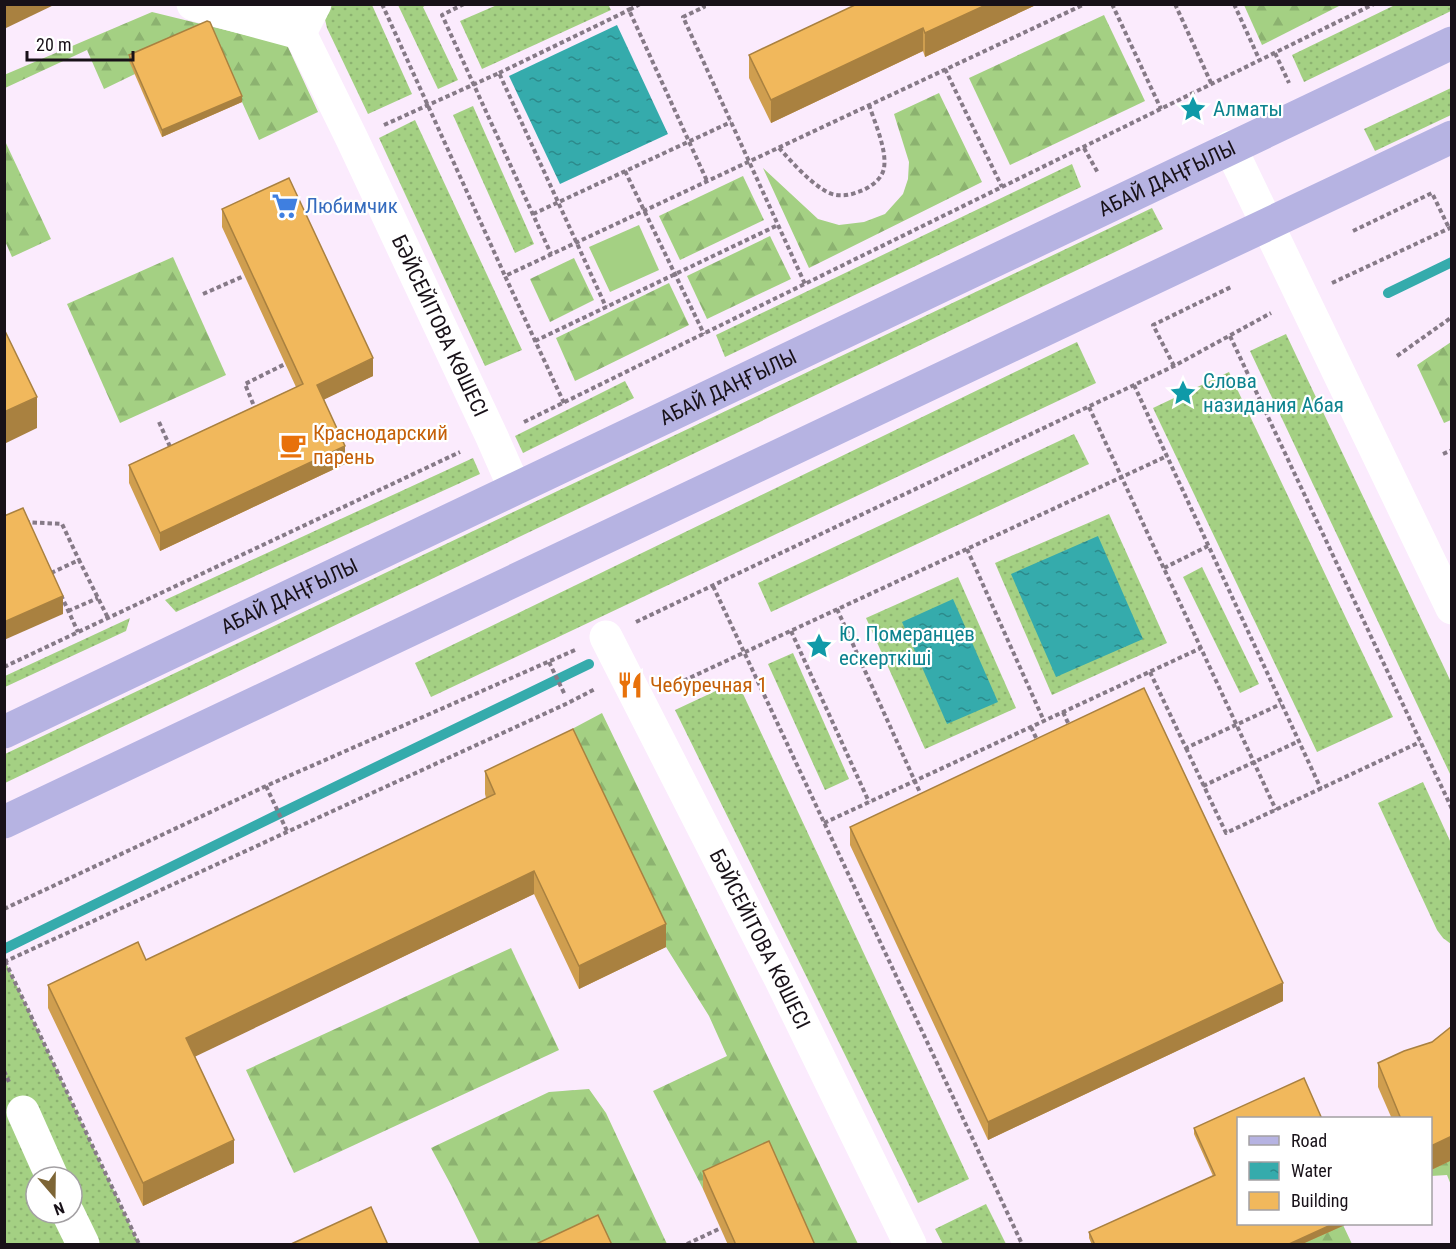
<svg xmlns="http://www.w3.org/2000/svg" width="1456" height="1249" viewBox="0 0 1456 1249" font-family="'Roboto Condensed',sans-serif">
<defs>
<pattern id="grass-dots" width="8" height="8" patternUnits="userSpaceOnUse" patternTransform="scale(1.5)"><rect width="8" height="8" fill="#a4d083"/><path d="M2 2h.1M6 6h.1" fill="none" stroke="#8cb270" stroke-width="1.8" stroke-linecap="round"/></pattern>
<pattern id="forest-firs" width="22" height="20" patternUnits="userSpaceOnUse" patternTransform="scale(1.5)"><rect width="22" height="20" fill="#a4d083"/><path d="M5 1l3.5 6h-7zM16 11l3.5 6h-7z" fill="#8cb270"/></pattern>
<pattern id="water-ripples" width="26" height="14" patternUnits="userSpaceOnUse" patternTransform="scale(1.5)"><rect width="26" height="14" fill="#35abac"/><path d="M2 4q2-2 4 0t4 0M15 11q2-2 4 0t4 0" fill="none" stroke="#2c8a8b"/></pattern>
</defs>
<rect width="100%" height="100%" fill="#fbebfd"/>
<g fill="url(#grass-dots)" fill-rule="evenodd">
<polygon points="608,4 611,10 482,69 460,21 497,5"/>
<polygon points="1397,4 1451,5 1451,11 1304,82 1292,55"/>
<polygon points="326,5 372,5 412,94 368,114 327,28 324,15"/>
<polygon points="398,5 426,5 423,7 458,80 438,89"/>
<polygon points="1451,88 1451,115 1375,151 1364,129"/>
<polygon points="473,106 534,244 515,253 453,115"/>
<polygon points="415,120 522,350 485,366 379,138"/>
<polygon points="1072,164 1081,187 725,357 716,335"/>
<polygon points="1152,208 1163,229 5,783 5,754"/>
<polygon points="1286,334 1451,682 1451,776 1250,351"/>
<polygon points="1077,342 1096,383 431,697 415,663"/>
<polygon points="1229,372 1393,717 1317,752 1153,408"/>
<polygon points="625,381 634,398 523,453 515,436"/>
<polygon points="1074,434 1089,464 771,612 758,583"/>
<polygon points="473,458 480,474 176,612 165,600"/>
<polygon points="1109,514 1167,643 1052,695 995,563"/>
<polygon points="1202,567 1259,684 1240,693 1183,577"/>
<polygon points="958,577 1016,708 925,749 866,618"/>
<polygon points="130,618 126,631 5,687 5,676"/>
<polygon points="793,653 849,779 825,790 768,664"/>
<polygon points="737,681 969,1179 918,1203 675,710"/>
<polygon points="1423,782 1451,843 1451,944 1443,938 1437,930 1378,803"/>
<path d="M5,961l134,283h-134zM36,1177h36v36h-36z"/>
<polygon points="986,1204 1006,1244 943,1244 935,1229"/>
</g>
<g fill="url(#forest-firs)">
<polygon points="1244,5 1341,5 1262,45"/>
<polygon points="152,12 287,45 318,112 259,140 242,102 130,61 135,74 104,89 87,50 5,88 4,75"/>
<polygon points="1104,15 1145,101 1010,165 969,78"/>
<polygon points="939,93 982,182 809,268 763,168 818,219 839,225 864,222 885,214 903,194 908,179 909,162 894,114"/>
<polygon points="4,139 51,239 12,257 5,241"/>
<polygon points="743,176 764,220 680,260 659,216"/>
<polygon points="770,236 791,279 707,319 687,276"/>
<polygon points="173,257 226,375 120,423 67,304"/>
<polygon points="574,258 594,300 550,322 530,279"/>
<polygon points="669,283 689,325 575,381 556,338"/>
<polygon points="1451,342 1451,420 1444,423 1417,365"/>
<polygon points="602,713 858,1244 807,1244 769,1159 703,1189 653,1091 727,1056 709,1016 666,947 573,752 572,729"/>
<polygon points="511,948 559,1050 294,1173 246,1070"/>
<polygon points="589,1089 606,1113 667,1244 480,1244 451,1185 431,1148 549,1092"/>
<polygon points="1451,1160 1451,1185 1447,1175 1431,1176 1430,1170"/>
<polygon points="1343,1225 1352,1244 1300,1244 1301,1244"/>
</g>
<polygon fill="#a4d083" points="639,225 659,270 610,292 589,247"/>
<g fill="url(#water-ripples)">
<polygon points="617,25 668,134 560,184 509,76"/>
<polygon points="1098,536 1143,639 1056,677 1011,574"/>
<polygon points="953,599 998,702 947,724 902,622"/>
</g>
<g fill="none" stroke-linecap="round" stroke-linejoin="round">
<g stroke="#35abac" stroke-width="10">
<polyline points="1388,293 1452,262"/>
<polyline points="4,949 279,814 589,664"/>
</g>
<g stroke="#867a87" stroke-width="4" stroke-dasharray="4.5 3" stroke-linecap="butt">
<polyline points="382,4 505,276"/>
<polyline points="464,4 442,15 551,254"/>
<polyline points="640,4 629,10 707,181"/>
<polyline points="703,4 704,7 683,17 805,284"/>
<polyline points="1112,4 1161,109"/>
<polyline points="1175,4 1212,85"/>
<polyline points="1234,4 1260,61"/>
<polyline points="1275,53 1289,83"/>
<polyline points="945,69 1002,187"/>
<polyline points="499,73 629,10 627,4"/>
<polyline points="384,125 499,73 606,307"/>
<path d="M779,148c14,15 29,33 48,44 10,5 21,4 31,0 10,-3 24,-12 26,-24 3,-18 -9,-45 -15,-63"/>
<polyline points="1084,148 1098,173"/>
<polyline points="625,171 704,334"/>
<polyline points="533,214 731,122"/>
<polyline points="1353,231 1432,193 1449,228"/>
<polyline points="1332,283 1452,227"/>
<polyline points="203,294 244,276"/>
<polyline points="1230,336 1452,809"/>
<polyline points="535,341 778,225"/>
<polyline points="1397,356 1452,317"/>
<polyline points="1174,366 1153,325 1231,287"/>
<polyline points="1134,385 1321,789"/>
<polyline points="564,403 505,276 1085,4"/>
<polyline points="1089,407 1276,810"/>
<polyline points="256,411 245,384 285,364"/>
<polyline points="159,422 171,449"/>
<polyline points="524,422 1374,4"/>
<polyline points="1443,454 1452,450"/>
<polyline points="25,522 62,524 79,560"/>
<polyline points="967,549 1044,721"/>
<polyline points="1164,568 1208,546"/>
<polyline points="51,573 79,560 108,618"/>
<polyline points="713,586 1022,1244"/>
<polyline points="61,595 78,632"/>
<polyline points="837,609 922,797"/>
<polyline points="68,611 98,598"/>
<polyline points="636,622 1134,385 1174,366 1271,313"/>
<polyline points="791,631 869,802"/>
<polyline points="549,662 565,695"/>
<polyline points="4,667 460,452"/>
<polyline points="1150,672 1186,748 1281,704"/>
<polyline points="670,687 1167,456"/>
<polyline points="1063,712 1070,727"/>
<polyline points="1031,727 1038,742"/>
<polyline points="1186,748 1226,833 1420,742"/>
<polyline points="266,786 287,831"/>
<polyline points="1203,786 1299,741"/>
<polyline points="824,823 1201,648"/>
<polyline points="4,909 266,786 575,650"/>
<polyline points="5,961 139,1244"/>
<polyline points="4,962 568,703 595,689"/>
<polyline points="4,1071 9,1082"/>
<polyline points="4,1244 5,1244"/>
<polyline points="687,1244 721,1228"/>
</g>
<g stroke="#fff" stroke-width="33">
<polyline points="193,4 300,33"/>
<path id="s1" d="M276,4l24,29 52,106 140,298 23,52"/>
<polyline points="300,33 315,4"/>
<polyline points="1230,147 1452,608"/>
<path id="s2" d="M606,637l175,343 129,264"/>
<polyline points="23,1112 52,1177"/>
<polyline points="68,1213 83,1244"/>
</g>
<g stroke="#b6b3e2" stroke-width="33">
<path id="s3" d="M4,732l1448,-689"/>
<polyline points="4,822 1452,137"/>
</g>
</g>
<g fill="#cf9e4f">
<polygon points="857,4 1038,4 925,57 923,51 771,123 749,78 749,55"/>
<polygon points="129,55 242,102 162,137 129,61"/>
<polygon points="222,209 373,376 324,399 345,464 160,551 129,483 129,465 296,387 222,227"/>
<polygon points="485,771 666,947 579,989 534,894 195,1056 234,1163 143,1206 48,1008 48,985 146,960 486,798 485,794"/>
<polygon points="850,827 1283,1001 988,1140 850,845"/>
<polygon points="1432,1042 1452,1160 1431,1170 1431,1119 1392,1119 1378,1087 1378,1063"/>
<polygon points="1194,1128 1239,1224 1347,1224 1300,1245 1092,1245 1089,1238 1089,1232 1213,1176 1194,1134"/>
<polygon points="703,1171 815,1245 728,1245 703,1189"/>
</g>
<g fill="#a98140">
<polygon points="4,4 56,4 4,29"/>
<polygon points="988,4 1038,4 925,57 925,33"/>
<polygon points="923,28 923,51 771,123 771,100"/>
<polygon points="242,96 242,102 162,137 162,130"/>
<polygon points="373,358 373,376 317,403 317,385"/>
<polygon points="37,397 37,428 4,444 4,412"/>
<polygon points="345,446 345,464 160,551 160,533"/>
<polygon points="63,596 63,614 4,640 4,622"/>
<polygon points="534,871 534,894 186,1061 186,1038"/>
<polygon points="666,924 666,947 579,989 579,966"/>
<polygon points="1283,983 1283,1001 988,1140 988,1122"/>
<polygon points="1452,1136 1452,1160 1431,1170 1431,1146"/>
<polygon points="234,1140 234,1163 143,1206 143,1183"/>
<polygon points="1333,1224 1347,1224 1300,1245 1287,1245"/>
</g>
<g fill="#f1b85c" stroke="#a98140" stroke-width="1.5">
<polygon points="857,4 988,4 925,33 923,28 771,100 749,55"/>
<polygon points="207,21 210,22 242,96 162,130 129,55"/>
<polygon points="289,178 373,358 317,385 345,446 160,533 129,465 303,384 222,209"/>
<polygon points="4,329 37,397 4,412"/>
<polygon points="23,508 63,596 4,622 4,516"/>
<polygon points="1144,688 1283,983 988,1122 850,827"/>
<polygon points="573,729 666,924 579,966 534,871 186,1038 234,1140 143,1183 48,985 138,942 146,960 495,794 485,771"/>
<polygon points="1452,1026 1452,1136 1431,1146 1431,1119 1401,1119 1378,1063 1404,1051 1432,1042"/>
<polygon points="1304,1078 1322,1119 1239,1119 1239,1224 1333,1224 1287,1245 1095,1245 1089,1232 1215,1175 1194,1128"/>
<polygon points="769,1141 815,1245 736,1245 703,1171"/>
<polygon points="371,1207 388,1245 289,1245"/>
<polygon points="598,1215 612,1245 534,1245"/>
</g>
<defs>
<g id="sight-bare" transform="scale(2.07)"><path d="M0-6L1.8-2.2L6-1.7L2.9 1.2L3.7 5.4L0 3.3L-3.7 5.4L-2.9 1.2L-6-1.7L-1.8-2.2Z" fill="#0f9aa8" stroke="#fff" stroke-width="2.5" paint-order="stroke"/></g>
<g id="supermarket-bare" transform="scale(2.07)"><path d="M-6-5.5h2.5l.6 2H6L4.5 2H-2.5L-4.4-4H-6ZM-1.5 3.2a1.3 1.3 0 1 0 .1 0ZM3 3.2a1.3 1.3 0 1 0 .1 0Z" fill="#3f7fe0" stroke="#fff" stroke-width="2.5" paint-order="stroke"/></g>
<g id="cafe-bare" transform="scale(2.07)"><path d="M-5.5-4.5H6V0H3Q3 3.5 0 3.5H-2.5Q-5.5 3.5-5.5 0ZM3-3.2v2h1.7v-2ZM-6 4.5H4V6H-6Z" fill="#e8710a" stroke="#fff" stroke-width="2.5" paint-order="stroke"/></g>
<g id="restaurant-bare" transform="scale(2.07)"><path d="M-5-6h1v4h1v-4h1v4h1v-4h1v5L-1.5 .5V6h-2V.5L-5-1ZM5-6V6H3V1.5H1.5Q1.5-4 5-6Z" fill="#e8710a" stroke="#fff" stroke-width="2.5" paint-order="stroke"/></g>
</defs>
<g fill-rule="evenodd">
<use href="#sight-bare" x="1193" y="109"/>
<use href="#supermarket-bare" x="285" y="206"/>
<use href="#sight-bare" x="1183" y="393"/>
<use href="#cafe-bare" x="293" y="445"/>
<use href="#sight-bare" x="819" y="646"/>
<use href="#restaurant-bare" x="630" y="685"/>
</g>
<g text-anchor="middle" stroke-width="4.5" stroke-linejoin="round" paint-order="stroke">
<g font-size="21" fill="#0d838f" stroke="#fff" text-anchor="start">
<text x="1213" y="116">Алматы</text>
<text x="1203" y="388">Слова<tspan x="1203" dy="24">назидания Абая</tspan></text>
<text x="839" y="641">Ю. Померанцев<tspan x="839" dy="24">ескерткіші</tspan></text>
</g>
<g font-size="21" fill="#181118" stroke="#fff">
<text dy="7" stroke="none"><textPath href="#s3" startOffset="1288">АБАЙ ДАҢҒЫЛЫ</textPath></text>
<text dy="7" stroke="none"><textPath href="#s1" startOffset="362">БӘЙСЕЙІТОВА КӨШЕСІ</textPath></text>
<text dy="7" stroke="none"><textPath href="#s3" startOffset="802">АБАЙ ДАҢҒЫЛЫ</textPath></text>
<text dy="7" stroke="none"><textPath href="#s3" startOffset="316">АБАЙ ДАҢҒЫЛЫ</textPath></text>
<text dy="7" stroke="none"><textPath href="#s2" startOffset="339">БӘЙСЕЙІТОВА КӨШЕСІ</textPath></text>
</g>
<g font-size="21" fill="#366cbe" stroke="#fff" text-anchor="start">
<text x="305" y="213">Любимчик</text>
</g>
<g font-size="21" fill="#c56008" stroke="#fff" text-anchor="start">
<text x="313" y="440">Краснодарский<tspan x="313" dy="24">парень</tspan></text>
<text x="650" y="692">Чебуречная 1</text>
</g>
</g>
<rect width="1456" height="1249" fill="none" stroke="#181118" stroke-width="12"/>
<rect x="1237" y="1117" width="195" height="108" fill="#ffffff" stroke="#a3a0a3" stroke-width="1.5"/>
<rect x="1249" y="1136" width="30" height="9" fill="#b6b3e2" stroke="#a3a0a3" stroke-width="1.5"/>
<text x="1291" y="1147" font-size="18" fill="#181118">Road</text>
<rect x="1249" y="1162" width="30" height="18" fill="url(#water-ripples)" stroke="#a3a0a3" stroke-width="1.5"/>
<text x="1291" y="1177" font-size="18" fill="#181118">Water</text>
<rect x="1249" y="1192" width="30" height="18" fill="#f1b85c" stroke="#a3a0a3" stroke-width="1.5"/>
<text x="1291" y="1207" font-size="18" fill="#181118">Building</text>
<g transform="translate(54 1195) rotate(160)"><circle r="28" fill="#ffffff" stroke="#a3a0a3" stroke-width="1.5"/>
<path d="M0-4.5L10 22L0 15L-10 22Z" fill="#7d6535"/>
<text y="-9" font-size="16" font-weight="bold" text-anchor="middle" fill="#181118">N</text>
</g>
<path d="M27 51v9h106v-9" fill="none" stroke="#181118" stroke-width="3"/>
<text x="36" y="51" font-size="18" fill="#181118" stroke="#ffffff" stroke-width="4.5" paint-order="stroke">20 m</text>
</svg>
